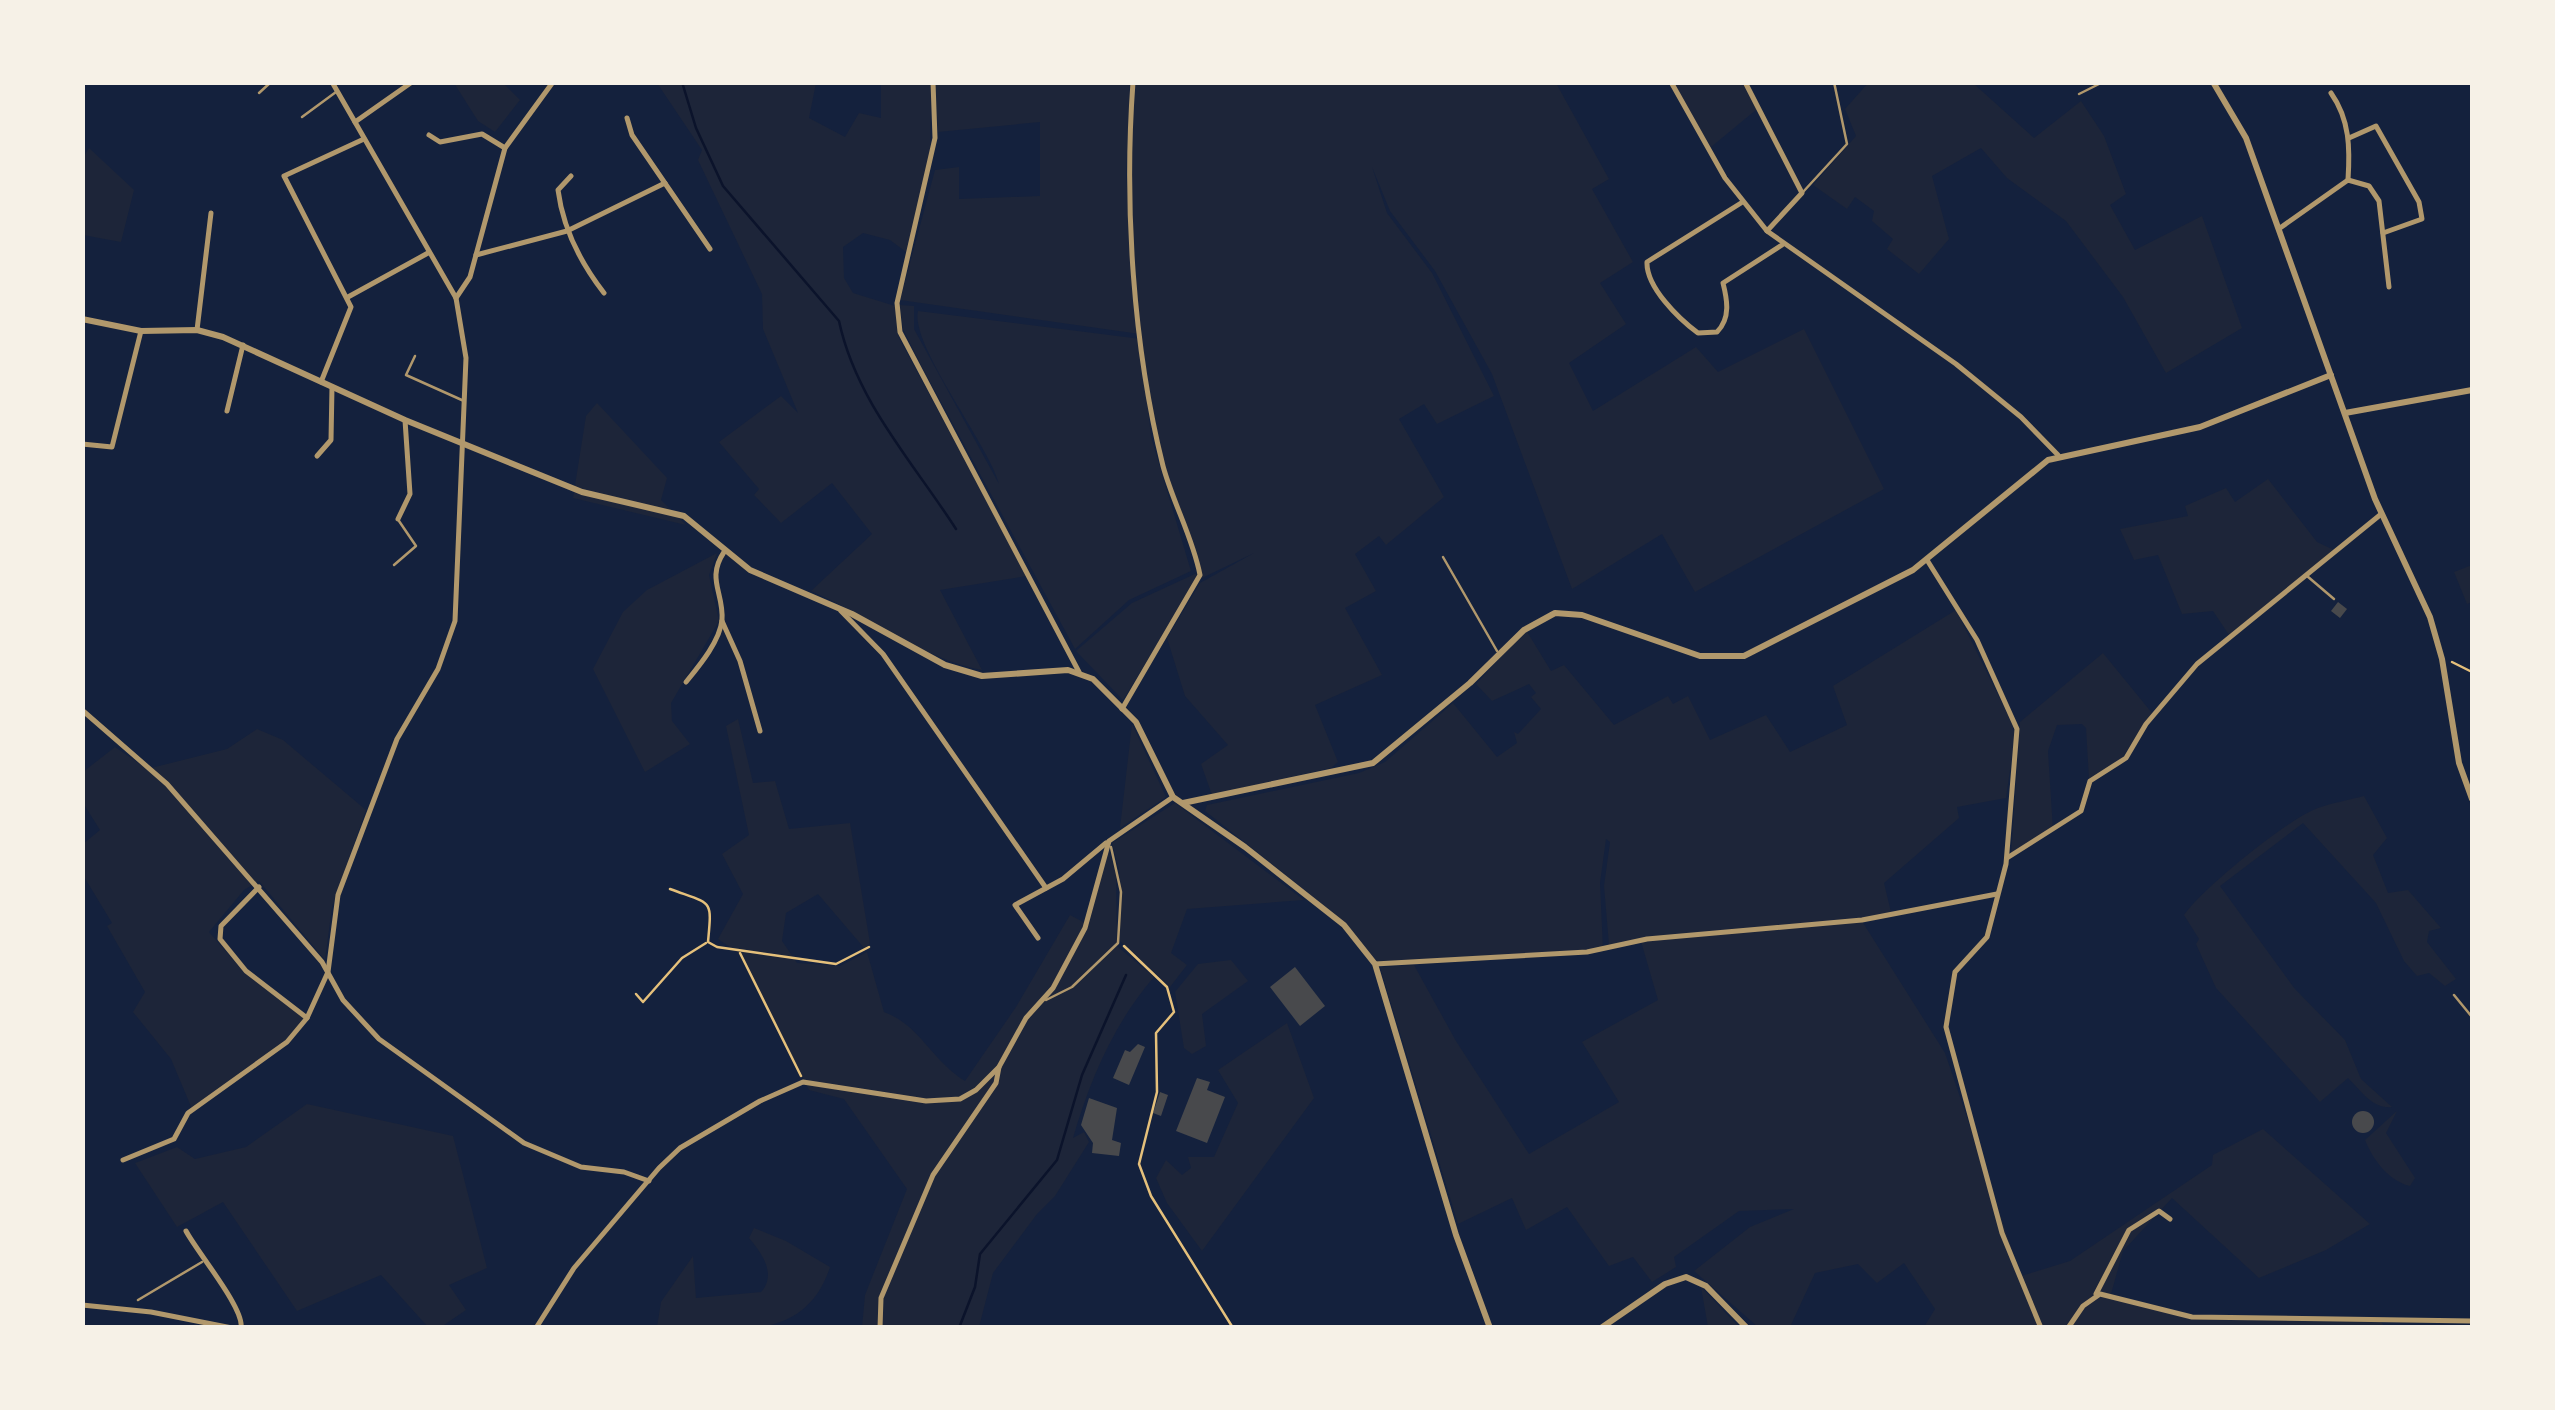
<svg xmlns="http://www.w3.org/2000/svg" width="2555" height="1410" viewBox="0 0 2555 1410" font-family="'Sofia Sans Condensed',sans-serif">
<rect width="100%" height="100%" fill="#14213d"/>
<g fill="#1d2539">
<polygon points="1869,82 1973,83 2034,138 2081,101 2104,136 2126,194 2110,205 2135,250 2202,216 2242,328 2166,373 2123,297 2066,221 2007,178 1981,148 1932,176 1949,239 1919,274 1887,249 1893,239 1872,221 1874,211 1855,197 1847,209 1813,185 1856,136 1845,109"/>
<polygon points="454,83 503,83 520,100 495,132 478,121"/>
<path d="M657,83h159l-7,35 36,19 14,-24 22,5v-35h50l-1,80 -24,89 -16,-12 -27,-7 -20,14 1,31 9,15 42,13 4,32 128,238 -87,14 42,80c-62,-12 -113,-54 -171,-79l61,-57 -40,-51 -51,40 -27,-28 5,-6 -40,-47 62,-46 17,17 -35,-84 -1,-35 -64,-134 4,-10z"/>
<polygon points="935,83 1130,83 1126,176 1140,334 900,300 935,170 959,167 959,199 1040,196 1040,122 938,132"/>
<path d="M1135,83h421l53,96 -17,10 41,73 -33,21 26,41 -57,39 24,48 103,-64 22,25 86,-43 80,160 -189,103 -33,-58 -90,55 -80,-215 -57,-103 -45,-60 -18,-44 15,46 45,60 62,123 -57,28 -13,-20 -25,15 45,78 -58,48 -7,-9 -24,18 21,37 -31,17 37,67 -67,30 23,57 -7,6 -119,27 -11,-31 27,-19 -43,-49 -18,-58 33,-55 54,-30 -52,25c-12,-38 -28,-77 -38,-116 -30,-122 -37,-255 -29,-379z"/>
<polygon points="1673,83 1742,83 1757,109 1711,147"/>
<polygon points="89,148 134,190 121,242 83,235 83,158"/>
<path d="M900,305l14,1v23l85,155c-10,-39 -89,-139 -81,-173l223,28 10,98 40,134 -62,29 -54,49 -153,-282 -19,-38z"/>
<polygon points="597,403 667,478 661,500 686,525 573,498 586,416"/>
<polygon points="2268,479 2317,542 2334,550 2229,635 2213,611 2182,614 2158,555 2134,560 2120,529 2188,516 2185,506 2226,488 2235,502"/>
<polygon points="717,553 709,575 719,621 671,703 672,721 690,744 645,772 593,669 623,612 647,590"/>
<polygon points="2472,565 2472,602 2467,604 2454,572"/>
<polygon points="1197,573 1193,586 1123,700 1076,651 1132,603"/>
<polygon points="1956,610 2012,723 2015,735 2006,798 1957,807 1959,818 1884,883 1891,912 1860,918 1945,1053 2021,1276 2070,1261 2212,1165 2213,1155 2263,1129 2370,1224 2326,1250 2259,1278 2172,1198 2123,1251 2111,1294 2171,1313 2213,1317 2378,1318 2385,1327 1924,1327 1935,1309 1904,1263 1877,1283 1858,1264 1815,1273 1790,1327 1758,1327 1694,1271 1750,1227 1794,1209 1739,1211 1674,1257 1676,1267 1652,1282 1633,1257 1609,1266 1567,1207 1526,1230 1512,1198 1458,1224 1380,967 1414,965 1456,1041 1529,1154 1619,1102 1582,1042 1658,1000 1640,938 1609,945 1604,886 1610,842 1606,839 1600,883 1603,949 1377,962 1345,922 1205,811 1207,805 1359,773 1385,762 1453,703 1497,757 1517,743 1514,732 1518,734 1541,709 1531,697 1536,693 1529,684 1492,701 1476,684 1526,630 1551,671 1564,665 1614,725 1668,696 1673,704 1688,696 1710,740 1766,715 1790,752 1847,725 1833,686"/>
<polygon points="2103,653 2152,713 2122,758 2089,779 2086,728 2082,724 2057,725 2048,751 2053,830 2011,855 2020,722"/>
<path d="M738,719l15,64 22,-2 14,48 61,-6 20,120 -5,6 -47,-55 -32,19 -4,28 15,22 43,3 27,-14 17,60c36,13 48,49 81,69l51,-74 54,-92 19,10 19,-78 8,27 1,72 37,31c-40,46 -64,103 -81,161l11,-6 5,10 -34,54 -18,18 -44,59 -14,54h-117l3,-32 42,-106 -63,-90 -35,-9 -66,-134 -25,-17 25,-45 -21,-40 27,-19 -23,-109z"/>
<polygon points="1132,724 1166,797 1120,828"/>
<polygon points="257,729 283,740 366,810 332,907 325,960 259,881 244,890 209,932 244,972 305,1018 286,1041 192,1109 171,1059 133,1012 145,992 107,926 112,923 83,875 83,844 100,830 83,803 83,772 115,747 147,769 227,749"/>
<path d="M2364,796l23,42 -14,17 15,38 20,-3 33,38 -12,3 -2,11 29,37 -11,7 -16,-13 -12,3 -13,-15 -28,-58 -73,-80 -83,63 75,103 50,51 16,39 31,28c-19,2 -29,-14 -44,-29l-28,24 -104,-114 -20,-44 3,-5 -15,-24c17,-25 103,-96 134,-107 14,-5 31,-8 46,-12z"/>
<polygon points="1175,803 1304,900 1187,909 1171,953 1187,965 1170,987 1120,941 1120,874 1112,843"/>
<polygon points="1231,960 1248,981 1202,1014 1206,1046 1192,1054 1184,1048 1175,992 1198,964"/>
<polygon points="1287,1023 1314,1098 1202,1251 1167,1203 1156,1178 1166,1160 1182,1175 1191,1168 1188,1157 1214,1157 1238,1103 1218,1070"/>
<polygon points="307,1104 453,1136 487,1268 449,1285 466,1310 441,1327 428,1327 381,1275 297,1311 223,1202 177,1227 135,1163 177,1147 195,1159 246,1147"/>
<path d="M2397,1111l-11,22 29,45 -5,8c-21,-5 -37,-26 -45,-46z"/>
<path d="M754,1228l32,13 44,26c-26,80 -104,61 -173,60l4,-25 32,-46 3,42 65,-6c16,-17 1,-39 -12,-54z"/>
<polygon points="1701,1287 1739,1327 1708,1327"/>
</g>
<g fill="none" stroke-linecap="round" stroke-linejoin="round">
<g stroke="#0b132b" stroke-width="2.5">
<path d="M682,82l14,46 27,58 116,135c17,80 74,141 117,208"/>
<polyline points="959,1328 975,1287 980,1254 1057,1160 1082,1075 1126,975"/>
</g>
</g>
<g fill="#48494c">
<polygon points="2338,602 2347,609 2340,618 2331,611"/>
<polygon points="1295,967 1325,1006 1300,1026 1270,987"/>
<polygon points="1138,1044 1145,1047 1129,1085 1113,1078 1125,1050 1130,1052"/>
<polygon points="1197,1078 1210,1082 1207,1090 1225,1097 1207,1143 1176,1131"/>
<polygon points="1160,1092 1168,1095 1161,1116 1153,1113"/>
<polygon points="1089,1098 1117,1108 1112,1140 1121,1143 1119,1156 1092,1153 1093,1143 1081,1125"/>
<circle cx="2363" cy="1122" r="11"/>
</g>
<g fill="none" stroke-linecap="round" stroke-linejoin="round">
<g stroke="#e5c07b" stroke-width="2.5">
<polyline points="2452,662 2472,672"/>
<path d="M670,889c43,16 42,9 38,53l9,5 119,17 33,-17"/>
<polyline points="1124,946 1167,987 1174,1012 1156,1033 1157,1092 1139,1164 1151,1196 1233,1328"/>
<polyline points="740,953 801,1076"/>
<polyline points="636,994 643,1002 682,958 706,943"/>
</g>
<g stroke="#b1986c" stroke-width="2.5">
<polyline points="259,93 271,82"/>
<polyline points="2079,94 2103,82"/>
<polyline points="302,117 336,92"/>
<polyline points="1803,192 1847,144 1834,82"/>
<polyline points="415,356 406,375 464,401"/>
<polyline points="1443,557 1497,651"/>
<polyline points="394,565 416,546 399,521"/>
<polyline points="2307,576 2334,599"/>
<polyline points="2454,995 2472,1017"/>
<polyline points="1046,1000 1072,987 1118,943 1121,892 1111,847"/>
<polyline points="138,1300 202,1262"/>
</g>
<g stroke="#b1986c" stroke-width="5">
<polyline points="933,82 935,138 897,303 900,332 1079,672"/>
<polyline points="1671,82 1725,178 1767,231 1956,364 2021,417 2058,455"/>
<polyline points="1745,82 1802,193 1767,231"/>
<path d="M2331,93c19,27 19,56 17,87"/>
<polyline points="627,118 632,135 710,249"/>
<polyline points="355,122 412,82"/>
<polyline points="429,135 440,142 482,134 505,148"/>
<polyline points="2349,138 2376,126 2419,202 2422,219 2383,233"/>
<path d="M571,176l-13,14c5,39 22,72 46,103"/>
<path d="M1741,203l-94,59c-1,25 32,57 51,71l19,-1c14,-14 10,-33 6,-49l59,-38"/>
<polyline points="2280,228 2348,180 2369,186 2379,201 2389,287"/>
<polyline points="476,255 567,231 665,183"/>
<polyline points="348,297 428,253"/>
<polyline points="456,298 470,277 505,148 553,82"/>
<polyline points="197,330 211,213"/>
<polyline points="321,382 351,307 284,176 364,139"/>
<polyline points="227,411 243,345"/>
<polyline points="82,444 112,447 141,331"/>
<polyline points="317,456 331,440 332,387"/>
<polyline points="398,519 410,494 405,420"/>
<polyline points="1927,560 1977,640 2017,729 2006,864 1987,937 1955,972 1946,1027 2002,1233 2041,1328"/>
<polyline points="841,611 883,654 1046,888"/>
<polyline points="722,621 740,661 760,731"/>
<path d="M686,682c13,-16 34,-41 36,-62 2,-27 -16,-41 2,-68"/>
<path d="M1122,709l78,-134c-7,-37 -27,-72 -37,-109 -30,-120 -39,-261 -30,-384"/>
<polyline points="82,710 167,784 322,962 343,1000 379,1039 524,1143 581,1167 624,1172 649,1181"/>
<polyline points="2007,858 2081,811 2090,781 2126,758 2146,724 2197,664 2380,515"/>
<polyline points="259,887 221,926 220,939 246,971 307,1018"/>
<polyline points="1038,938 1015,905 1063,879 1106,843"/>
<polyline points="1375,964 1587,952 1647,939 1862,920 1997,894"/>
<polyline points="123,1160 174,1139 188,1113 287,1042 307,1018 328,972 338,895 397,739 438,669 455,621 466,358 456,298 332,82"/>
<path d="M186,1231c11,21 59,78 55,97"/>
<polyline points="2096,1294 2129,1230 2159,1211 2170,1219"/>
<polyline points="82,1305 151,1312 232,1328"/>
<polyline points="536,1328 574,1268 659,1168 680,1148 760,1101 803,1082 926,1101 960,1099 976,1090 999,1067 1026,1018 1053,988 1085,928 1109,841 1173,797"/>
<polyline points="880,1328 881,1298 933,1175 996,1083 999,1067"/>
<polyline points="2068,1328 2083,1306 2100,1294 2192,1317 2472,1321"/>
</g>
<g stroke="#b1986c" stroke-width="6">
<polyline points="2213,82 2246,138 2375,499 2430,617 2442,659 2459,763 2472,799"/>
<polyline points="82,319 141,331 197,330 223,337 405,420 582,492 684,516 750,570 852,614 945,665 982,676 1068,670 1093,679 1136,722 1173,797 1245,847 1344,925 1375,964 1456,1235 1490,1328"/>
<polyline points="2345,413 2472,390"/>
<polyline points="1183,803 1373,763 1470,683 1524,630 1555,613 1582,615 1700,656 1744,656 1913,570 2048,460 2200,427 2331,375"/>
<polyline points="1601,1328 1665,1284 1686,1277 1706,1286 1747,1328"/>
</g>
</g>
<rect width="2555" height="1410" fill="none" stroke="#f6f1e7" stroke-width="170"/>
</svg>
